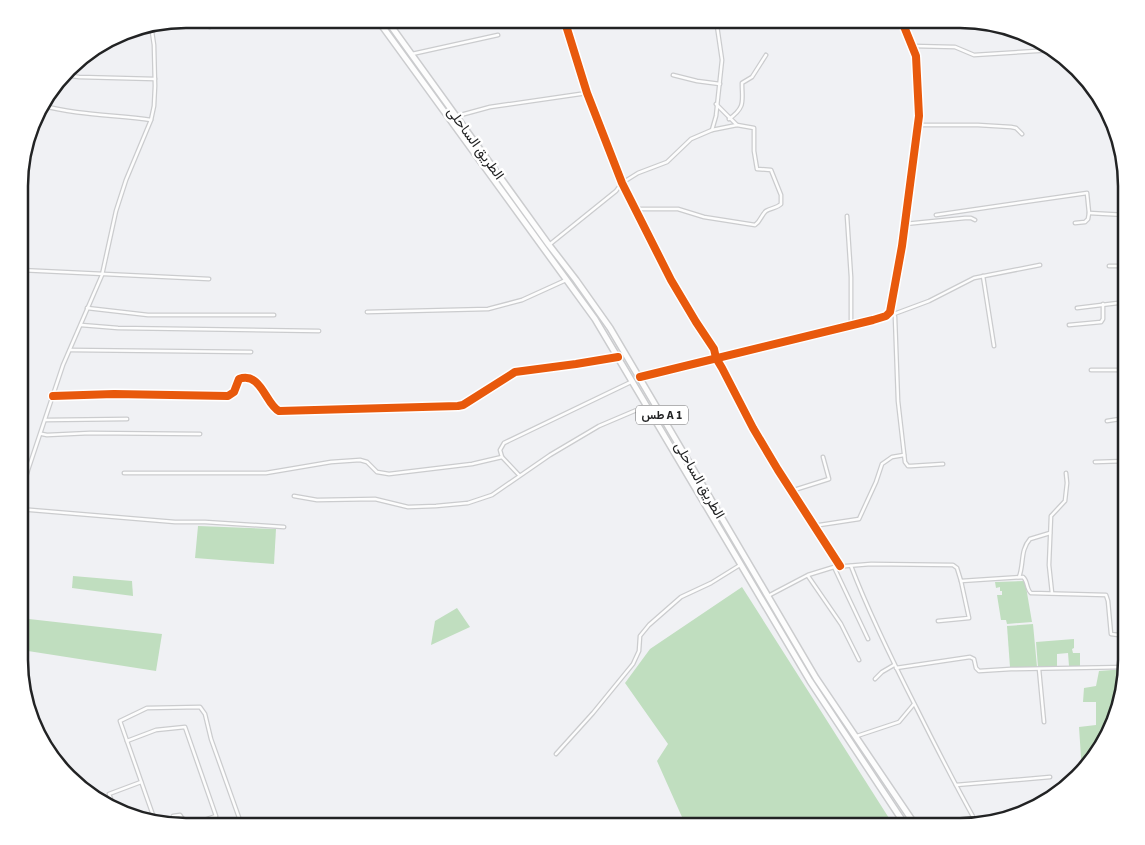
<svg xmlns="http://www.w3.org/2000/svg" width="1145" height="845" viewBox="0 0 1145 845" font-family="'Source Sans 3',Vazirmatn,sans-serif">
<rect width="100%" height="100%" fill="#f0f1f4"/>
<g fill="#c0debf">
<polygon points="198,526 276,529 274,564 195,558"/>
<polygon points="73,576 132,581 133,596 72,588"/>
<polygon points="1025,581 1032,622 1007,624 1006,620 1001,620 997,595 1002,595 1002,591 1000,591 1000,587 996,588 995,582"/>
<polygon points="742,587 894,826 686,826 657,761 668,744 625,683 650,649"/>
<polygon points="457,608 470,627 431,645 435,621"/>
<polygon points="29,619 162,634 156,671 28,651"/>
<polygon points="1033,624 1037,667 1010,667 1007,626"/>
<polygon points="1074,639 1074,648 1072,649 1073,653 1080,653 1080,666 1069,666 1068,653 1057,654 1057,666 1038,667 1036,642"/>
<polygon points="1126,669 1113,724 1085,769 1082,772 1079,727 1096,725 1096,702 1083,702 1084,688 1096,686 1099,671"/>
</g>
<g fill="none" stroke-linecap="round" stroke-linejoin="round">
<g stroke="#cbccce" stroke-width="5">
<g id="street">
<polyline points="207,19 210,27"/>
<polyline points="564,19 587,93 622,183 671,280 696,322 714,349 716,358 722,368 753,428 778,470 840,566"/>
<polyline points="863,19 866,22 879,19"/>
<polyline points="913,46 955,47 974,55 1053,50"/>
<polyline points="412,54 498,35"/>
<polyline points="64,75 79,77 155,79"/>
<polyline points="673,75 697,81 720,84"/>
<path d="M40,105c37,10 74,10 111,15"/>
<polyline points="457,116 490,107 587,93"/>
<path d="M729,119c17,-12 13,-18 13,-36l10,-6 14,-22"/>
<polyline points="918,125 978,125 1011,127 1016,128 1022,134"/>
<polyline points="712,130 737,125"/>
<path d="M636,209h42l26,8 51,8c6,-4 6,-10 11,-14 5,-3 11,-3 15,-7v-9l-10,-25 -14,-1 -3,-18v-23l-17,-3 -21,-21"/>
<polyline points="1089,213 1126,215"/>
<polyline points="936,215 1087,193 1089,213 1088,219 1085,222 1075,223"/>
<polyline points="847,216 851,277 851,326"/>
<polyline points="905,224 965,218 971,218 975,220"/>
<polyline points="549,245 616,191 622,183 638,173 667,162 691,139 712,130 716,116 722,60 716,19"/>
<polyline points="1109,266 1126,266"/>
<polyline points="20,270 209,279"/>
<polyline points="983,276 994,346"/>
<polyline points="87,308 148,315 274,315"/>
<polyline points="1077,308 1126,302"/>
<polyline points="367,312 488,309 522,300 566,280"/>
<polyline points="890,312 894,314 895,317 898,401 905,462 908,466 911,466 943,464"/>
<polyline points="894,314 929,301 974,278 1040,265"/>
<polyline points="81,325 118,328 319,331"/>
<polyline points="1069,325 1101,322 1103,319 1103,304"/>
<polyline points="70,350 251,352"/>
<polyline points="1091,370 1126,370"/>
<polyline points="640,377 873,320 886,316 890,312 902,246 919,116 916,56 901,19"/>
<path d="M53,396l61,-2 114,2 6,-4 5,-13c22,-8 27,26 40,32l179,-5 5,-1 52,-33 61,-8 41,-7"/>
<polyline points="46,420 127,419"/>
<polyline points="1107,421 1126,418"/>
<polyline points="42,434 47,435 90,433 200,434"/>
<polyline points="502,457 500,450 504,443 633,381"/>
<polyline points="1095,462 1126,461"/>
<polyline points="124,473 266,473 331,462 360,460 367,462 377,472 389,474 472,464 502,457 519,475"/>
<polyline points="1125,490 1126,490"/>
<polyline points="791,491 829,479 823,457"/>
<polyline points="294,496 317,500 375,499 408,507 436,506 468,503 492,495 550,455 599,426 646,406"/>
<polyline points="19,501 28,470 63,365 102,275 116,211 126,180 151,120 154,106 155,86 154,45 151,25"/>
<polyline points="19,509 175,522 205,522 284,527"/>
<polyline points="813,526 859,519 876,482 882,464 892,457 904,455"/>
<path d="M851,566c19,50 43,98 67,145 19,38 38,75 58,111"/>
<polyline points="834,567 868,639"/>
<polyline points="808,576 841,624 859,660"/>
<path d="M1019,577c5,-12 1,-27 11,-38l20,-6"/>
<polyline points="1052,593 1049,565 1051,516 1065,501 1067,483 1066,473"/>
<path d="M768,596l40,-21 26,-8 37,-3 82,1 4,3 4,13 62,-4c5,4 3,12 8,16l75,2 2,6 3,33 15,2"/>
<polyline points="938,621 969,618 961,581"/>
<polyline points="896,668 970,657 974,659 976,668 979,671 1011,669 1126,667"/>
<polyline points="1039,669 1044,722"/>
<polyline points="875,679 882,672 894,665"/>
<polyline points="857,736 899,722 914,704"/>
<polyline points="127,741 156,730 185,727 216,816 189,825 184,821 180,815 173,816 169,824"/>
<polyline points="556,754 593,713 633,664 639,651 640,636 649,625 681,597 711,583 740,565"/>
<polyline points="956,785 1050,777"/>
<polyline points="115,809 109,794 141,782"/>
<polyline points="155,821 120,721 147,708 200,707 205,714 211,739 242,826"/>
</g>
</g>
<g stroke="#cbccce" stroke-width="8">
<g id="highway">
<polyline points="377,19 595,319 810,681 906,826"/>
<polyline points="386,19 549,245 576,280 610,328 816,678 916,826"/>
</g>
</g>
<use href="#street" stroke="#fdfdfd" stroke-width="2.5"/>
<use href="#highway" stroke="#fdfdfd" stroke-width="5"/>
<g stroke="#fff" stroke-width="11">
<g id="cycleway">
<polyline points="564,19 587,93 622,183 671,280 696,322 714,349 716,358 722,368 753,428 778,470 840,566"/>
<polyline points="640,377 873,320 886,316 890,312 902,246 919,116 916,56 901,19"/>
<path d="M53,396l61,-2 114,2 6,-4 5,-13c22,-8 27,26 40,32l179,-5 5,-1 52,-33 61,-8 42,-7"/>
</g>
</g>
<use href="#cycleway" stroke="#e8590c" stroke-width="8"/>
</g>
<g text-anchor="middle" stroke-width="5" stroke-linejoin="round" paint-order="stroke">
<rect fill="#fff" stroke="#646566" stroke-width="1" x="636" y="405.5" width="52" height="19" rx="4"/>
<g font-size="12" font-weight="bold" fill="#222324">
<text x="662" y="419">طس A 1</text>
</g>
<g font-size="14" fill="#222324" stroke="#fff">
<text transform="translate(476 143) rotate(54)" y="5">الطريق الساحلى</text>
<text transform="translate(700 480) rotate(60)" y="5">الطريق الساحلى</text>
</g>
</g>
<path d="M0 0H1145V845H0ZM186 28H960A158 158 0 0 1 1118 186V660A158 158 0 0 1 960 818H186A158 158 0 0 1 28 660V186A158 158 0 0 1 186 28Z" fill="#fff" fill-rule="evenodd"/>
<path fill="none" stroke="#222324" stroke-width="2.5" d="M186 28H960A158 158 0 0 1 1118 186V660A158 158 0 0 1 960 818H186A158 158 0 0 1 28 660V186A158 158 0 0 1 186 28Z"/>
</svg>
